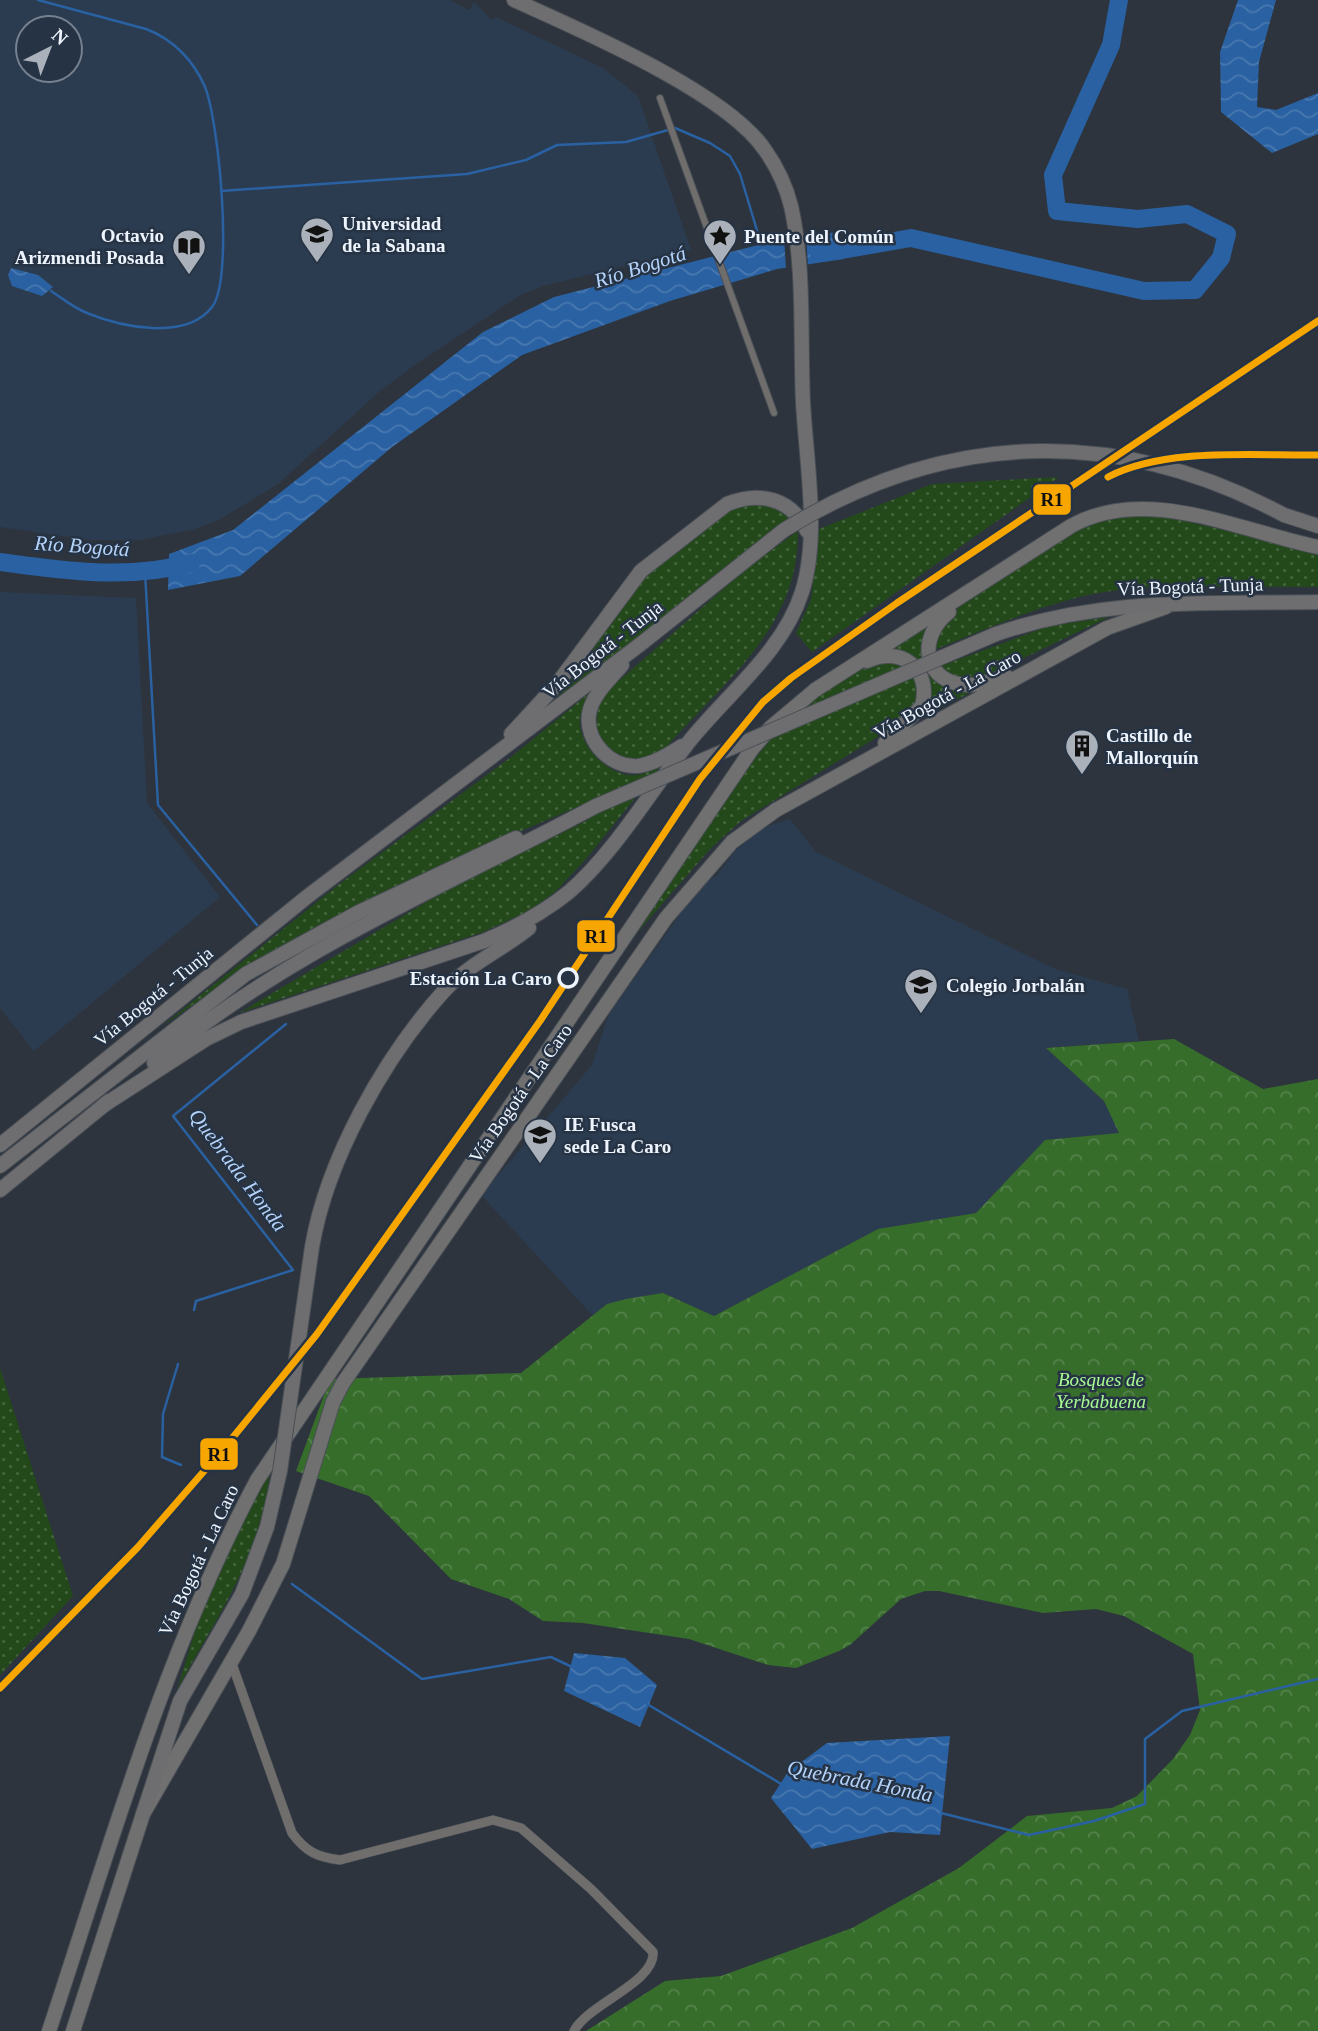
<svg xmlns="http://www.w3.org/2000/svg" width="1318" height="2031" viewBox="0 0 1318 2031" font-family="Georgia,serif">
<defs>
<pattern id="grass-dots" width="8" height="8" patternUnits="userSpaceOnUse" patternTransform="scale(1.75)"><rect width="8" height="8" fill="#23491a"/><path d="M2 2h.1M6 6h.1" fill="none" stroke="#43643c" stroke-width="1.8" stroke-linecap="round"/></pattern>
<pattern id="forest-crowns" width="20" height="18" patternUnits="userSpaceOnUse" patternTransform="scale(1.75)"><rect width="20" height="18" fill="#376d2b"/><path d="M2 6a3 3 0 1 1 6 0M12 15a3 3 0 1 1 6 0" fill="none" stroke="#54824b"/></pattern>
<pattern id="water-waves" width="16" height="10" patternUnits="userSpaceOnUse" patternTransform="scale(1.75)"><rect width="16" height="10" fill="#2961a2"/><path d="M0 5q4-4 8 0t8 0" fill="none" stroke="#4878b0"/></pattern>
</defs>
<rect width="100%" height="100%" fill="#2d343d"/>
<g fill="#2c3c50" fill-rule="evenodd">
<path d="M0,0h450l19,10 5,-8 18,18 4,-3 107,51 35,28 53,154 -148,36 -24,10 -104,69 -35,26 -102,93 -59,36 -27,10 -53,10h-50l-89,-13zM28,28h42v42h-42z"/>
<polygon points="0,592 136,598 147,803 220,897 34,1051 0,1008"/>
<polygon points="790,819 816,852 1055,969 1127,989 1139,1041 1046,1048 1104,1101 1120,1133 1045,1140 976,1213 878,1229 714,1316 663,1293 607,1304 593,1316 481,1195 592,1065 609,1014 699,888 718,874 735,851 764,827"/>
</g>
<g fill="url(#grass-dots)">
<polygon points="1059,477 812,652 796,633 811,599 819,529 932,484"/>
<polygon points="767,502 793,518 546,713 646,577 733,507"/>
<path d="M1154,514l164,38v35c-72,1 -170,-7 -239,10 -50,13 -98,34 -145,53 0,-13 7,-24 16,-34 25,-26 116,-83 150,-97 16,-6 38,-4 54,-5z"/>
<path d="M798,531c1,98 -76,152 -135,220 -45,23 -84,-12 -58,-58l141,-124z"/>
<path d="M1109,617l-125,60c-19,3 -29,3 -43,-11l108,-40z"/>
<path d="M928,622c-19,48 13,53 49,67l-61,32c31,-28 8,-70 -29,-72z"/>
<path d="M898,660c25,26 30,37 2,63l-159,98 -30,27 -83,95c26,-38 52,-77 78,-115 48,-70 100,-154 192,-168z"/>
<path d="M598,686c-7,11 -17,21 -18,34 -2,27 31,59 58,55 8,-1 18,-8 25,-12l-77,96 -31,33 -26,19 -46,21 -244,81 206,-122 143,-71 -6,-15c-100,43 -212,88 -305,144 -40,24 -78,52 -116,78l177,-142 173,-128z"/>
<polygon points="0,1368 73,1596 0,1675"/>
<path d="M271,1466c-12,97 -50,142 -94,224l22,-72 28,-72z"/>
</g>
<polygon fill="url(#forest-crowns)" points="1174,1039 1263,1089 1318,1079 1318,2031 586,2031 665,1981 721,1976 852,1928 959,1868 1027,1816 1112,1808 1137,1796 1173,1759 1190,1735 1200,1710 1193,1654 1124,1616 1096,1609 1043,1613 939,1591 925,1591 901,1599 850,1645 839,1651 796,1668 768,1665 689,1639 583,1623 543,1621 509,1599 451,1579 369,1496 296,1471 330,1379 521,1373 607,1304 626,1299 663,1293 714,1316 878,1229 976,1213 1045,1140 1119,1133 1104,1101 1046,1048"/>
<g fill="url(#water-waves)">
<polygon points="1238,0 1276,0 1259,62 1257,107 1276,110 1318,93 1318,134 1272,153 1221,112 1220,52"/>
<polygon points="837,232 844,259 777,269 670,301 522,355 392,447 240,576 168,590 169,554 233,530 483,332 554,297 778,240"/>
<polygon points="11,268 38,275 53,287 42,296 12,286 8,275"/>
<polygon points="574,1653 625,1658 657,1685 640,1727 564,1691"/>
<polygon points="950,1736 940,1835 890,1832 812,1849 771,1798 788,1772 827,1743"/>
</g>
<polygon fill="#2d343d" points="806,233 808,268 786,269 784,236"/>
<g fill="none" stroke-linecap="round" stroke-linejoin="round">
<g stroke="#2961a2" stroke-width="2.5">
<path d="M38,0l108,29c27,10 48,32 59,58 14,35 29,192 7,220 -26,34 -91,20 -125,6 -13,-5 -25,-15 -36,-22"/>
<polyline points="221,191 467,174 526,160 557,145 626,142 675,128 710,143 730,156 740,174 762,247"/>
<polyline points="145,572 158,805 257,925"/>
<polyline points="194,1310 196,1301 293,1270 173,1116 286,1024"/>
<polyline points="178,1364 163,1414 162,1457 181,1465"/>
<polyline points="292,1584 422,1679 551,1657 572,1667"/>
<polyline points="647,1704 783,1785"/>
<polyline points="941,1813 1029,1835 1094,1821 1145,1804 1145,1739 1182,1711 1318,1679"/>
</g>
<g stroke="#2961a2" stroke-width="18">
<polyline points="818,250 836,251 911,238 1144,291 1195,290 1221,258 1227,234 1187,214 1138,219 1057,211 1053,175 1111,45 1119,0"/>
<path d="M0,562c63,9 129,18 191,1"/>
</g>
<g stroke="#4a4f56" stroke-width="8">
<polyline id="pedestrian" points="660,98 774,413"/>
</g>
<g stroke="#4a4f56" stroke-width="10">
<path id="minor" d="M231,1661l61,172c14,19 25,24 48,27l153,-40 28,8 70,61 62,63c3,30 -65,52 -79,79"/>
</g>
<g stroke="#4a4f56" stroke-width="16">
<g id="primary">
<path d="M949,612c-33,26 -26,72 20,73 12,0 25,-5 37,-9"/>
<path d="M867,661c34,-16 65,8 55,45l-37,37"/>
<path d="M49,2031c62,-187 115,-377 208,-551l495,-731 19,-22 44,-37 256,-164c75,-42 169,5 247,21"/>
<polyline points="73,2031 143,1814 249,1631 283,1564 333,1402 343,1383 666,918 732,842 776,810 1107,628 1166,607"/>
</g>
</g>
<g stroke="#4a4f56" stroke-width="16">
<g id="trunk">
<polyline points="1284,515 1318,526"/>
<path d="M996,634c107,-37 210,-30 322,-32"/>
<path d="M622,665c-12,14 -30,30 -33,49 -4,28 22,54 49,52 16,-2 31,-12 44,-20"/>
<path d="M511,734l46,-50 84,-113 86,-67c33,-13 64,-6 80,27"/>
<path d="M154,1063c132,-111 292,-177 442,-257"/>
<path d="M104,1105l102,-66 35,-17 243,-81c31,-13 59,-28 85,-49 45,-39 82,-101 119,-149 38,-48 95,-91 114,-151 18,-56 4,-132 1,-190 -3,-64 2,-134 -12,-196 -5,-20 -14,-39 -26,-56 -39,-58 -185,-120 -251,-150"/>
<polyline points="0,1145 308,896 642,643 784,530"/>
<polyline points="0,1166 246,974 359,912 516,838"/>
<polyline points="0,1190 109,1101"/>
<path d="M312,1247c15,-88 72,-189 131,-255 24,-27 59,-42 86,-64"/>
<polyline points="143,1814 180,1701 242,1594 267,1527"/>
</g>
</g>
<use href="#pedestrian" stroke="#706e6d" stroke-width="6"/>
<use href="#minor" stroke="#706e6d" stroke-width="9"/>
<use href="#primary" stroke="#707070" stroke-width="14"/>
<use href="#trunk" stroke="#6e6e70" stroke-width="14"/>
<g stroke="#4a4f56" stroke-width="16" stroke-linecap="butt">
<g id="trunk-bridge">
<path d="M784,530c162,-100 332,-105 500,-15"/>
<polyline points="596,806 996,634"/>
<polyline points="267,1527 280,1471 312,1247"/>
</g>
</g>
<use href="#trunk-bridge" stroke="#6e6e70" stroke-width="14"/>
<g stroke="#263344" stroke-width="12">
<g id="rail-1">
<path d="M1108,477c58,-30 146,-21 210,-22"/>
<polyline points="0,1688 138,1547 225,1447 317,1334 540,1021 700,779 763,702 791,678 897,603 1318,321"/>
</g>
</g>
<use href="#rail-1" stroke="#f7a600" stroke-width="7"/>
</g>
<defs>
<g id="university-pin" transform="scale(1.75)"><path d="M0 17L-7.5 6A9.5 9.5 0 1 1 7.5 6Z" fill="#aab1ba" stroke="#263344"/><path d="M0-5L7-2L0 1L-7-2ZM-4 1L0 2.5L4 1V4Q0 6-4 4Z" fill="#111"/></g>
<g id="sight-pin" transform="scale(1.75)"><path d="M0 17L-7.5 6A9.5 9.5 0 1 1 7.5 6Z" fill="#aab1ba" stroke="#263344"/><path d="M0-6L1.8-2.2L6-1.7L2.9 1.2L3.7 5.4L0 3.3L-3.7 5.4L-2.9 1.2L-6-1.7L-1.8-2.2Z" fill="#111"/></g>
<g id="library-pin" transform="scale(1.75)"><path d="M0 17L-7.5 6A9.5 9.5 0 1 1 7.5 6Z" fill="#aab1ba" stroke="#263344"/><path d="M-6-4Q-3-5.5-.7-3.5V5Q-3 3-6 4ZM6-4Q3-5.5 .7-3.5V5Q3 3 6 4Z" fill="#111"/></g>
<g id="building-pin" transform="scale(1.75)"><path d="M0 17L-7.5 6A9.5 9.5 0 1 1 7.5 6Z" fill="#aab1ba" stroke="#263344"/><path d="M-4-6H4V6H1V3H-1V6H-4ZM-2.5-4.3h1.7v1.8h-1.7ZM.8-4.3h1.7v1.8H.8ZM-2.5-1h1.7V.8h-1.7ZM.8-1h1.7V.8H.8Z" fill="#111"/></g>
<g id="school-pin" transform="scale(1.75)"><path d="M0 17L-7.5 6A9.5 9.5 0 1 1 7.5 6Z" fill="#aab1ba" stroke="#263344"/><path d="M0-5L7-2L0 1L-7-2ZM-4 1L0 2.5L4 1V4Q0 6-4 4Z" fill="#111"/></g>
</defs>
<g fill-rule="evenodd">
<use href="#university-pin" x="317" y="234"/>
<use href="#sight-pin" x="720" y="236"/>
<use href="#library-pin" x="189" y="246"/>
<use href="#building-pin" x="1082" y="746"/>
<use href="#school-pin" x="921" y="985"/>
<use href="#school-pin" x="540" y="1135"/>
</g>
<circle fill="#263344" stroke="#edf4fd" stroke-width="3.5" cx="568" cy="978" r="9"/>
<g text-anchor="middle" stroke-width="5" stroke-linejoin="round" paint-order="stroke">
<g font-size="19" font-weight="bold" fill="#edf4fd" stroke="#263344" text-anchor="start">
<text x="342" y="230">Universidad<tspan x="342" dy="22">de la Sabana</tspan></text>
<text x="164" y="242" text-anchor="end">Octavio<tspan x="164" dy="22">Arizmendi Posada</tspan></text>
<text x="744" y="243">Puente del Común</text>
<text x="1106" y="742">Castillo de<tspan x="1106" dy="22">Mallorquín</tspan></text>
<text x="946" y="992">Colegio Jorbalán</text>
<text x="564" y="1131">IE Fusca<tspan x="564" dy="22">sede La Caro</tspan></text>
</g>
<g font-size="19" fill="#edf4fd" stroke="#263344">
<text transform="translate(1190 586) rotate(-2)" y="7">Vía Bogotá - Tunja</text>
<text transform="translate(602 649) rotate(-38)" y="7">Vía Bogotá - Tunja</text>
<text transform="translate(947 694) rotate(-29)" y="7">Vía Bogotá - La Caro</text>
<text transform="translate(153 996) rotate(-39)" y="7">Vía Bogotá - Tunja</text>
<text transform="translate(520 1093) rotate(-55)" y="7">Vía Bogotá - La Caro</text>
<text transform="translate(198 1560) rotate(-65)" y="7">Vía Bogotá - La Caro</text>
</g>
<g font-size="19" font-weight="bold" fill="#edf4fd" stroke="#263344" text-anchor="end">
<text x="552" y="985">Estación La Caro</text>
</g>
<g font-size="19" font-style="italic" fill="#a7fb92" stroke="#263344">
<text x="1101" y="1386">Bosques de<tspan x="1101" dy="22">Yerbabuena</tspan></text>
</g>
<g font-size="21" font-style="italic" fill="#b4d3fa" stroke="#263344">
<text transform="translate(640 267) rotate(-18)" y="7">Río Bogotá</text>
<text transform="translate(82 546) rotate(4)" y="7">Río Bogotá</text>
<text transform="translate(238 1170) rotate(53)" y="7">Quebrada Honda</text>
<text transform="translate(860 1781) rotate(11)" y="7">Quebrada Honda</text>
</g>
</g>
<g stroke="#263344" stroke-width="2.5">
<rect x="1032" y="483" width="40" height="33" rx="7" fill="#f7a600"/>
<rect x="576" y="919" width="40" height="34" rx="7" fill="#f7a600"/>
<rect x="199" y="1437" width="40" height="34" rx="7" fill="#f7a600"/>
</g>
<g font-size="19" text-anchor="middle" font-weight="bold" fill="#111">
<text x="1052" y="506">R1</text>
<text x="596" y="943">R1</text>
<text x="219" y="1461">R1</text>
</g>
<g transform="translate(49 49) rotate(42)"><circle r="33" fill="#263344" stroke="#76808e" stroke-width="2"/>
<path d="M0-5L12 26L0 18L-12 26Z" fill="#aab1ba"/>
<text y="-10" font-size="19" font-weight="bold" text-anchor="middle" fill="#edf4fd">N</text>
</g>
</svg>
